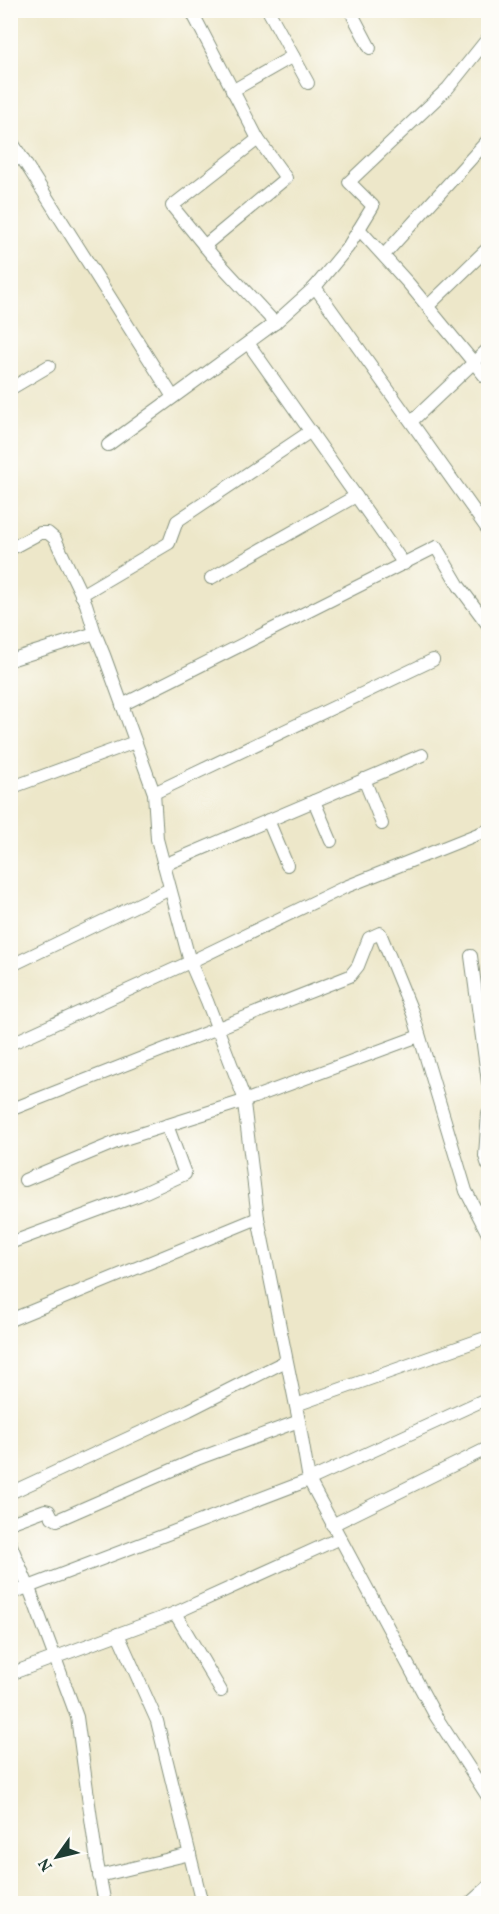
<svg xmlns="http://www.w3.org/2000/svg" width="499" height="1914" viewBox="0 0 499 1914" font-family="Vollkorn,serif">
<rect width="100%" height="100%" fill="#fdfcf7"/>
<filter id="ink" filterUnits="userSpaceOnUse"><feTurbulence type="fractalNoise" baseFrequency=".0167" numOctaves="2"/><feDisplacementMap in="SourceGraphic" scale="12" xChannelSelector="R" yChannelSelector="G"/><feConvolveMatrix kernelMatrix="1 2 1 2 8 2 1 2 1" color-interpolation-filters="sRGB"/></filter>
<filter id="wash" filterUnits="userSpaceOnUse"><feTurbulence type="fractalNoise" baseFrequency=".008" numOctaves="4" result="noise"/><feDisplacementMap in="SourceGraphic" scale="24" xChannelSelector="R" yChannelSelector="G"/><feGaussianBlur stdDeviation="1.35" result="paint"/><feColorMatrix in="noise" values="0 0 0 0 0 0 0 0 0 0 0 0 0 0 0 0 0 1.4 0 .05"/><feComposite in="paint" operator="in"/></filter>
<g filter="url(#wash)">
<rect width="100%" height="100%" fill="#ede7c9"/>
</g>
<g filter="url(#ink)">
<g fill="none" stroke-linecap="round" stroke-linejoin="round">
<g stroke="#86927e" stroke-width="14">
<g id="minor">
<polyline points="191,10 258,139 286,178 204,246"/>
<polyline points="268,10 308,83"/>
<polyline points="350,10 370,48"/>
<polyline points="232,91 293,56"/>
<polyline points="10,139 173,397"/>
<polyline points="258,139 172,206 212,255 275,323"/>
<polyline points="10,163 21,157"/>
<polyline points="359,229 409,284 488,380"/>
<polyline points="384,255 488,140"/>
<polyline points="315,287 488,530"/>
<polyline points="428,306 488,248"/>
<polyline points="248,343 404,564"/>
<polyline points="10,389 49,366"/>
<polyline points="412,421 488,349"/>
<polyline points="108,445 275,323 315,287 348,247 373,206 349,182 448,88 488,38"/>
<polyline points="10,549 40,533 48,533 55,539 86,604 95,633 104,655 154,793 157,839 190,962 207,1001 243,1095 258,1218 299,1421 309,1480 435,1715 488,1797"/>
<polyline points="211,578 356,496"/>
<polyline points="81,595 169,543 177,521 311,431"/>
<polyline points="10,660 95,633"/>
<polyline points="122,705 436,547 459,586 488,625"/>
<polyline points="364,779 382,824"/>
<polyline points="10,788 135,742"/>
<polyline points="154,793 433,660"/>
<polyline points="314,801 331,841"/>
<polyline points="268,820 287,865"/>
<polyline points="164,865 422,755"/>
<polyline points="471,956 488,1082"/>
<polyline points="10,966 170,889"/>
<polyline points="10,1044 190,962 343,888 488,830"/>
<polyline points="10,1110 350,976 358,966 369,938 380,933 413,1014 466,1191 488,1234"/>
<polyline points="488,1113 485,1156 488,1165"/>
<polyline points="25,1180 121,1140 244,1101 419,1036"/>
<polyline points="10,1243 139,1195 185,1174 167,1125"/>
<polyline points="10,1320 258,1218"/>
<polyline points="296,1405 488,1337"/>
<polyline points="10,1493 189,1410 286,1361"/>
<polyline points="10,1523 45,1510 49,1511 52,1517 57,1520 197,1459 299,1421"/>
<polyline points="332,1525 488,1448"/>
<polyline points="10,1543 29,1588 77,1717 97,1862 105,1904"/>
<polyline points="10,1594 309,1480 488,1398"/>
<polyline points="175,1613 221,1691"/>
<polyline points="118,1634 157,1721 202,1904"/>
<polyline points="10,1674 175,1613 340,1538"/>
<polyline points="99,1876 190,1854"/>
<polyline points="469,1904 488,1887"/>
</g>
</g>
<use href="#minor" stroke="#fff" stroke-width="12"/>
</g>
</g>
<rect width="499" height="1914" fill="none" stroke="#fdfcf7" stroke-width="36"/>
<g transform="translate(57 1857) rotate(236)" stroke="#fdfcf7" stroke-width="4.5" paint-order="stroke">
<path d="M0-4.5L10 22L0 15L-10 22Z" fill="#1f3d34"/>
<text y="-9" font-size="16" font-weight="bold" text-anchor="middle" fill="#1f3d34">N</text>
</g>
</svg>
